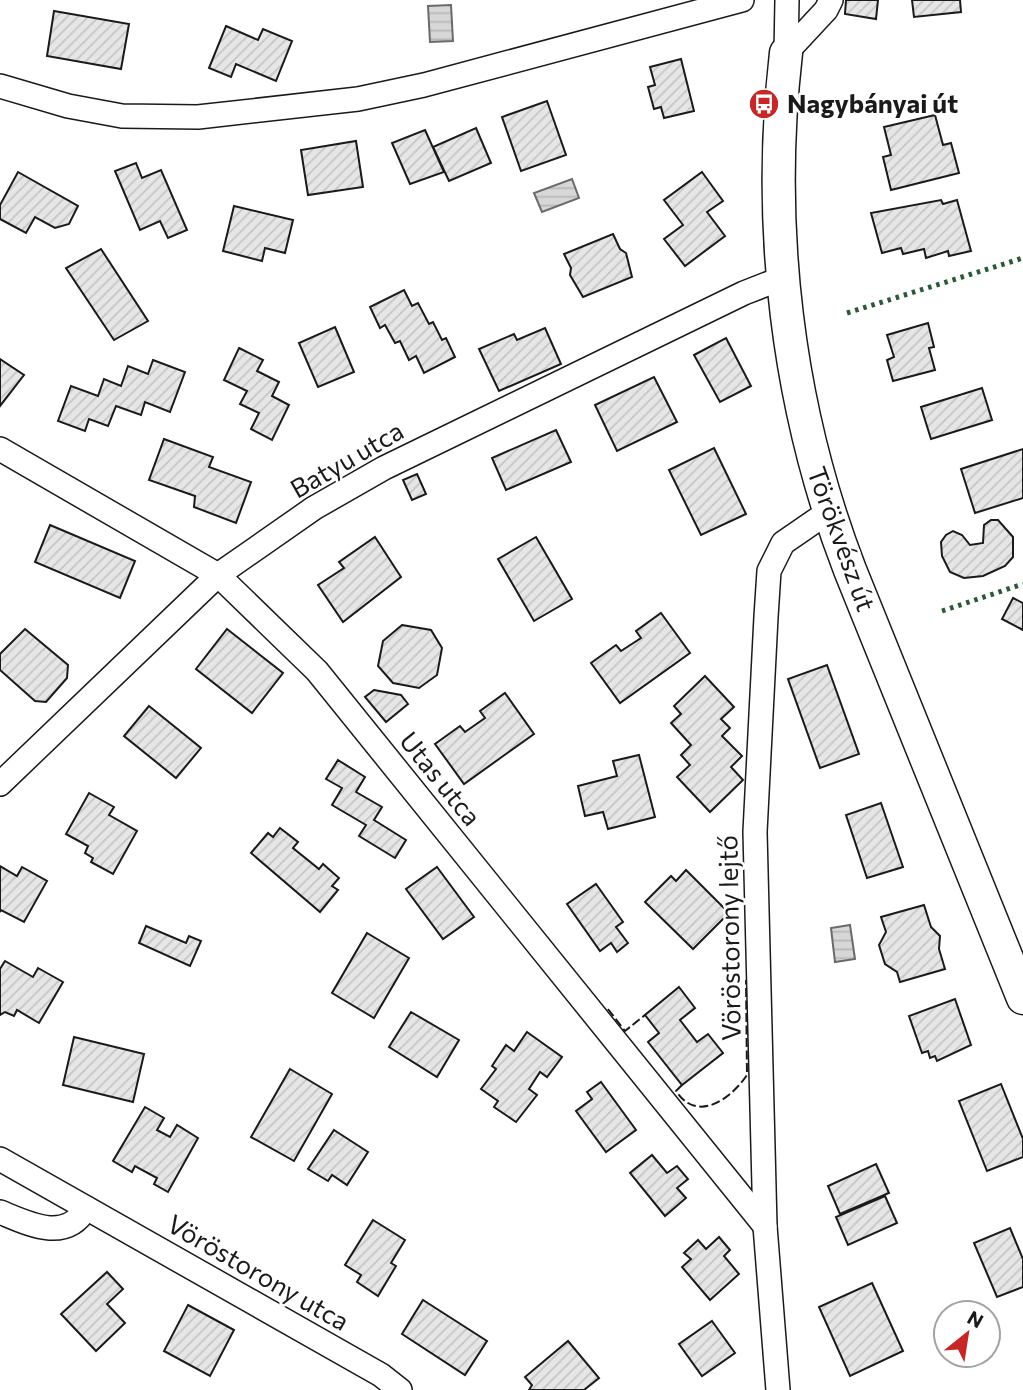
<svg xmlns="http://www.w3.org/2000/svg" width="1023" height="1390" viewBox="0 0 1023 1390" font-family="Commissioner,sans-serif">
<defs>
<pattern id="water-rules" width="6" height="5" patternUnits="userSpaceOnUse" patternTransform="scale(1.75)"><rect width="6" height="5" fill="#d7d7d7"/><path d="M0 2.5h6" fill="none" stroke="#b8b8b8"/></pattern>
<pattern id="building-hatch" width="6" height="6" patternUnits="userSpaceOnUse" patternTransform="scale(1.75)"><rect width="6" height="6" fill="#e6e6e6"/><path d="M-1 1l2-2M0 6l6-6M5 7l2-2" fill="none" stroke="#c5c5c5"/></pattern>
</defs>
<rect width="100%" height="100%" fill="#fff"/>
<g fill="url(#water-rules)" stroke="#6a6a6a" stroke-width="2">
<polygon points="451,5 453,41 430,42 428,6"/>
<polygon points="572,179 579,198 542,212 534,193"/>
<polygon points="850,925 855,959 835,962 831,928"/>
</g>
<g fill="url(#building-hatch)" stroke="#1a1a1a" stroke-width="2">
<polygon points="846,0 878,0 876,19 845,14"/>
<polygon points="912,0 960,0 961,12 914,17"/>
<polygon points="54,11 129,24 121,69 47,56"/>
<polygon points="226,26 258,40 263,29 292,41 276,81 236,64 231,77 209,68"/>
<polygon points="681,59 694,111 664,118 661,107 654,109 648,87 655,85 650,67"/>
<polygon points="547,101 566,155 521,171 502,117"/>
<polygon points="935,115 943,145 951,143 959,173 891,190 883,157 891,155 884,127"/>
<polygon points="476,128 491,163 449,181 433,147"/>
<polygon points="425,130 444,172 410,184 392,143"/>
<polygon points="356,141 363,187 308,195 301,150"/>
<polygon points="136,163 142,178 161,170 187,230 168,238 160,221 140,230 115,171"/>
<polygon points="18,172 78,206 69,224 55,228 35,217 26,233 0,219 0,205"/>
<polygon points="702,172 723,201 707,212 725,236 685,266 664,239 683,225 664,200"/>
<polygon points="941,200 943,204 957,200 971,251 949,256 948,251 926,258 924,249 903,254 901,248 882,253 871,213"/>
<polygon points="234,206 293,220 285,253 265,248 262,261 223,251"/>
<polygon points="613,234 620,249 626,253 632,277 583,297 570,275 571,268 564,254"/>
<polygon points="101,249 148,321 114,340 66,268"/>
<polygon points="404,290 412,306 418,303 429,324 433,322 442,340 446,338 455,357 424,373 416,356 409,360 400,341 395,343 385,325 380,328 370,307"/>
<polygon points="928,323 934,347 929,348 935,370 893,381 887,360 894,357 887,335"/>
<polygon points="335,327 354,372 318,387 299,343"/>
<polygon points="545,328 561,364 499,391 479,349 514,334 517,340"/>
<polygon points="726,338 751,386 720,402 694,355"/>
<polygon points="239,348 263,360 257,371 279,382 272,396 289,405 272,440 251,429 259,413 240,404 247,391 224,380"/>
<polygon points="0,359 24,375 0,406"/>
<polygon points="153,360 185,372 170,412 145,402 141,415 116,406 108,426 89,419 85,431 58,421 71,386 98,396 104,379 121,386 128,366 148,374"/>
<polygon points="654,377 677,422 617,451 595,405"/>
<polygon points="982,388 992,420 931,439 921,407"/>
<polygon points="556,430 571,462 506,490 492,458"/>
<polygon points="164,439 213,457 209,467 251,482 236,523 194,507 195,496 149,480"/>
<polygon points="714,448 746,514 701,535 669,470"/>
<polygon points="1023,449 1023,498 975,513 961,469"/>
<polygon points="417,474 426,494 412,500 403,480"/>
<polygon points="991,520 998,520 1013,537 1013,557 1005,566 983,576 964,578 950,572 942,556 941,542 946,535 953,531 962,535 970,545 983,543 984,525"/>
<polygon points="50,525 135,561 120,598 35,562"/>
<polygon points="375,537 401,577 343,622 318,585 344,568 339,562"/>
<polygon points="536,537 572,599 534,621 498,559"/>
<polygon points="1013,598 1023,603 1023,630 1002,619"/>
<polygon points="661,613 690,653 620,703 591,663 616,645 621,651 641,638 636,631"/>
<polygon points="402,625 431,630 442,648 437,675 419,688 393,683 378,666 383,641"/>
<polygon points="25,629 68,665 67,678 46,702 35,701 0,670 0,654"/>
<polygon points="227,629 283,673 252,713 196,669"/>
<polygon points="827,665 859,754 820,768 788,679"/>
<polygon points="705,676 734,707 721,719 730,728 722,736 742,756 731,767 743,780 710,812 677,777 690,765 681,755 691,745 671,723 681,714 674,706"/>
<polygon points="374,690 401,695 408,704 386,722 365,697"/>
<polygon points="505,693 534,734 464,784 435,744 460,726 465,732 485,718 480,711"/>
<polygon points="149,706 201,748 176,778 124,736"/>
<polygon points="639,755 655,817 608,829 603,812 585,816 578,786 617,776 613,761"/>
<polygon points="338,760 365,777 356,792 382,807 374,820 406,840 395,858 359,836 366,825 332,805 342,788 326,779"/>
<polygon points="89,793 114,807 109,815 137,831 113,874 91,862 93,858 85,853 88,846 66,834"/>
<polygon points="881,803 903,867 867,878 846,815"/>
<polygon points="280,828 298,842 293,848 319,869 323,864 339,878 332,886 338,890 320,912 251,853 268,833 273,837"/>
<polygon points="0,866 17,876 22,867 47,881 24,922 1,910 0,912"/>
<polygon points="437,867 474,917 443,939 406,889"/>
<polygon points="686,870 729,913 693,949 645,902 671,876 676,881"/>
<polygon points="596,884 623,922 616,927 628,943 617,952 611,943 600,951 567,904"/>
<polygon points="924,905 931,927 940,936 939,949 945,969 900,982 897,972 885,964 879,945 886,932 881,917"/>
<polygon points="146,926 186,943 189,936 201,941 190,966 139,943"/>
<polygon points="367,933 409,958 374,1018 332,993"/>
<polygon points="5,961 33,977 38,968 63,982 39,1023 17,1010 14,1016 5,1012 0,1015 0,969"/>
<polygon points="679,987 695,1008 680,1020 697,1042 708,1034 723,1053 682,1085 648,1042 659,1033 645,1015"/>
<polygon points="955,999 971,1045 937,1061 935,1056 930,1058 928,1051 922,1053 909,1016"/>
<polygon points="411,1012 459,1040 437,1077 389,1047"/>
<polygon points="527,1032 562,1057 547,1077 540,1072 529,1089 537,1095 516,1122 494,1107 498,1101 481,1089 496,1069 492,1066 506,1045 514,1051"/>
<polygon points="74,1037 144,1054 133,1102 63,1085"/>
<polygon points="290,1069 332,1094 294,1161 251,1137"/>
<polygon points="601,1082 636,1130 606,1152 576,1111 592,1099 587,1092"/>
<polygon points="1001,1084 1023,1139 1023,1157 987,1171 959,1101"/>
<polygon points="145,1107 164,1118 157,1130 170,1137 177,1125 198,1138 168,1192 154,1184 157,1178 135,1166 132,1172 113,1161"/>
<polygon points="334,1130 368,1152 347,1185 332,1175 328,1181 308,1169"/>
<polygon points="652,1155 667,1173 677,1166 688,1179 677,1188 686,1198 665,1216 630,1173"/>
<polygon points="876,1164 889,1193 840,1214 828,1186"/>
<polygon points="885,1196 897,1223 848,1245 836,1217"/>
<polygon points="373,1220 405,1240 391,1263 396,1266 378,1296 357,1282 361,1275 345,1265"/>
<polygon points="1010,1228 1023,1259 1023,1287 997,1297 974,1243"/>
<polygon points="719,1237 730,1250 724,1256 739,1274 710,1300 682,1267 691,1259 684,1253 698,1240 706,1249"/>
<polygon points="107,1272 123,1289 107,1304 125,1323 96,1351 61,1314"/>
<polygon points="872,1283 903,1351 850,1376 819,1307"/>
<polygon points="423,1300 487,1341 465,1375 402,1334"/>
<polygon points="188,1305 234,1330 210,1376 164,1351"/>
<polygon points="712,1321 735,1353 702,1376 679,1344"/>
<polygon points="568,1341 599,1378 584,1390 529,1390 532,1385 525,1377"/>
</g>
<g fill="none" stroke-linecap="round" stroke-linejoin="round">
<g stroke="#1a1a1a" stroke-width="26">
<g id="street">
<polyline points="786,53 826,10 831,0"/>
<polyline points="786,53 787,0"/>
<polyline points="0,86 68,106 122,116 198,117 358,99 424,85 742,0"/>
<polyline points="0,449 218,575 317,671 765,1226"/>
<polyline points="0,784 218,575 314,508 384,468 744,293 785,277"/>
<polyline points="0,1159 381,1375 400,1390"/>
<path d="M0,1212c29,12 66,31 86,-4"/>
<polyline points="778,1390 765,1226 755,832 766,617 769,571 783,543 828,512"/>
</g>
</g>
<g stroke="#1a1a1a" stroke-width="35">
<path id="secondary" d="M786,53c-20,173 1,354 64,517l173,428"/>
</g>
<use href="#street" stroke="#fff" stroke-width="23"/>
<use href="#secondary" stroke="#fff" stroke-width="32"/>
<g stroke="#2b5a34" stroke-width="5" stroke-dasharray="3.5 5" stroke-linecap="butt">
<polyline points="847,313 1023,258"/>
<polyline points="942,611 1023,584"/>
</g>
<g stroke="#1a1a1a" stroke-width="2" stroke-dasharray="9 3.5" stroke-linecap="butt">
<polyline points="608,1009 625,1031 645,1015"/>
<path d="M682,1085l-6,6c21,32 54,9 71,-16l-1,-95"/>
</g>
</g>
<defs>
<g id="bus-disc" transform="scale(1.575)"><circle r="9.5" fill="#c62828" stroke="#fff"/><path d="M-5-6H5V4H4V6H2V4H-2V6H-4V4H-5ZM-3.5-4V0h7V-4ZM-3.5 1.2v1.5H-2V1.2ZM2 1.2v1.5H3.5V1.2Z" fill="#fff"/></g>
</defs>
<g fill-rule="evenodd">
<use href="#bus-disc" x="764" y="104"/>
</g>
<g text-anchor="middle" stroke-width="5" stroke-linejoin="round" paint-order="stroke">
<g font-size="26" font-weight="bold" fill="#1a1a1a" stroke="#fff" text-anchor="start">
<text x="787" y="113">Nagybányai út</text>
</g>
<g font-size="26" fill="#1a1a1a" stroke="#fff">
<text transform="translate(347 460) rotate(-30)" y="9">Batyu utca</text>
<text transform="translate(841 539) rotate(70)" y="9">Törökvész út</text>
<text transform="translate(440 779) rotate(51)" y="9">Utas utca</text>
<text transform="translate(730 938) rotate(-91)" y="9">Vöröstorony lejtő</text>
<text transform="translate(258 1273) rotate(30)" y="9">Vöröstorony utca</text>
</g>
</g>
<g transform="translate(967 1334) rotate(30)"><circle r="33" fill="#ffffff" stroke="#a3a3a3" stroke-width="2"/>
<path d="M0-5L12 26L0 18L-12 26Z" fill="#c62828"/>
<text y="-10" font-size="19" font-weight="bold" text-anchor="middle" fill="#1a1a1a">N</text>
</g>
</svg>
